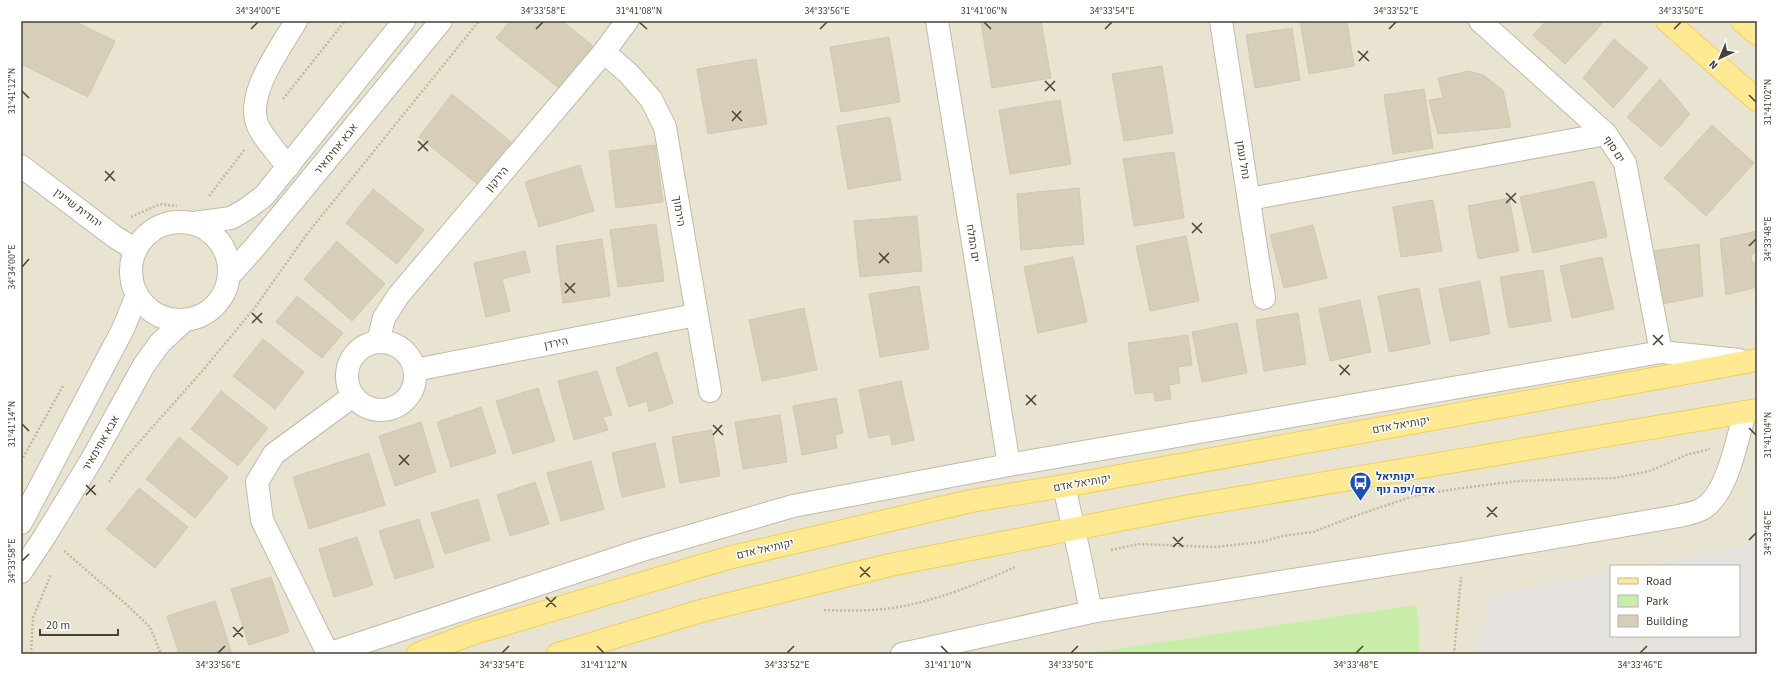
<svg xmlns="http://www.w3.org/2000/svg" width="1778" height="675" font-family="'Source Sans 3',Heebo,sans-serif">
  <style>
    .residential { fill: #e9e4d2; fill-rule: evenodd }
    .green { fill: #c8eda9 }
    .parking { fill: #e5e2de }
    .building { fill: #d7ceb9; stroke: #d3c7ac }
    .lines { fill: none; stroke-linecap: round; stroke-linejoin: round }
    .minor-casing { stroke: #c1baa7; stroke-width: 24 }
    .major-casing { stroke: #f0d058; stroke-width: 24 }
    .path { stroke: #c4b896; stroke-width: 2.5; stroke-dasharray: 2 2; stroke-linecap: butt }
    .minor { stroke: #fff; stroke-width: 22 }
    .major { stroke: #ffea93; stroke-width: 22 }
    .ticks { fill: none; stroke: #474234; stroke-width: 1.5 }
    .labels { text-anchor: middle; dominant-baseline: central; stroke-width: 3; stroke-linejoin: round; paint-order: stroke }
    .street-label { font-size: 11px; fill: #474234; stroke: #fff }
    .transit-label { font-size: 11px; font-weight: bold; fill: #164399; stroke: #fff; text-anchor: start }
    .neatline { fill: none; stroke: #474234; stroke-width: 1.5 }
    .ticks-label { font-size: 10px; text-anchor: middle; fill: #474234 }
  </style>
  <rect width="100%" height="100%" fill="#f4f1e5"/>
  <path class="residential" d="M21 21H1757V654H21ZM1611 566H1739V636H1611Z"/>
  <path class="green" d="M1416 605 1419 626V654H1081Z"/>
  <path class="parking" d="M1757 543V654H1478L1489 596 1611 572V636H1739V566H1644Z"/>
  <path class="building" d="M21 21H74L115 41 88 97 21 64Z
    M510 21H562L593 46 559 88 496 38Z
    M991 21H1041L1051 78 992 88 981 23Z
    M1300 21H1347L1354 66 1309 74Z
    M1546 21H1599L1602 24 1565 64 1533 35Z
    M1292 28 1300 80 1255 88 1246 35Z
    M889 37 900 102 841 112 830 47Z
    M1614 39 1648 68 1613 108 1583 78Z
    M756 59 767 124 708 134 697 69Z
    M1162 66 1173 133 1124 141 1112 74Z
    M1469 71 1483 75 1503 90 1511 127 1438 134 1429 100 1443 98 1438 78Z
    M1660 79 1690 114 1661 147 1627 117Z
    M1424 89 1433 148 1393 154 1384 95Z
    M452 94 515 145 481 187 419 137Z
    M1060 100 1071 164 1010 174 999 110Z
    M890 117 901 180 848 189 837 126Z
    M1712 125 1754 163 1706 216 1664 178Z
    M655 145 663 202 616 208 609 151Z
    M1174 152 1184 218 1134 226 1123 159Z
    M580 165 594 211 539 227 525 182Z
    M1594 181 1607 237 1533 253 1520 197Z
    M1079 188 1084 244 1021 250 1017 194Z
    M373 189 424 230 397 264 346 223Z
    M1509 198 1519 251 1478 259 1468 206Z
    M1433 200 1442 251 1401 257 1393 207Z
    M917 216 922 271 860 277 854 221Z
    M656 224 664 281 618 287 610 230Z
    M1313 225 1327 278 1284 288 1270 235Z
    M1757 231V251L1751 255 1752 263 1757 262V287L1726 295 1720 239Z
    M1186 236 1199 301 1150 311 1136 246Z
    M602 239 610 296 563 303 556 246Z
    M337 241 385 284 352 321 304 279Z
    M1699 244 1703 296 1663 304 1653 251Z
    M525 251 530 272 502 279 510 311 486 317 474 263Z
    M1073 257 1087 322 1038 333 1024 267Z
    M1602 257 1614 309 1572 318 1560 266Z
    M1543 270 1551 321 1509 328 1500 277Z
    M1480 281 1490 334 1450 341 1439 289Z
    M919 286 929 349 880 357 869 294Z
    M1419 288 1430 344 1389 352 1378 296Z
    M297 296 343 333 322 358 276 322Z
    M1360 300 1371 352 1330 361 1319 309Z
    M804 308 817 370 762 381 749 320Z
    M1298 313 1306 364 1264 371 1256 320Z
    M1237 323 1247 373 1202 382 1192 332Z
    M1188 335 1192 365 1178 367 1180 383 1169 385 1171 399 1155 401 1154 392 1135 394 1128 343Z
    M263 339 304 372 275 409 233 376Z
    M657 352 673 403 649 412 647 401 629 407 616 368Z
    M597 371 612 415 603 417 608 430 574 440 558 381Z
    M901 381 914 440 892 445 890 434 869 438 859 390Z
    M538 388 555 441 513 454 496 401Z
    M221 391 268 428 238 466 191 429Z
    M836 398 843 433 835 435 837 448 802 455 793 406Z
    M481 407 496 453 451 467 437 422Z
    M780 415 787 462 743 469 735 422Z
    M421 422 436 472 395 486 379 436Z
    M712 430 720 476 680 483 672 437Z
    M179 437 228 477 195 518 146 479Z
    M655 443 665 487 622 497 612 453Z
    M369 453 385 505 309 529 293 477Z
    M591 461 604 509 561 521 547 473Z
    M535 482 549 524 510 536 497 495Z
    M139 488 188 527 155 568 106 529Z
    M478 499 490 540 445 554 431 513Z
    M419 519 434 567 395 579 379 531Z
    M357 537 373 585 334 597 319 549Z
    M271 577 289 632 249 645 231 589Z
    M215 601 232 654H179L167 616Z"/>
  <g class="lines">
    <defs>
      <path id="minor" d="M937 21 1009 465
        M1221 21 1264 298
        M1480 21 1606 134 1625 163 1661 352
        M604 52 629 74 651 99 665 127 710 391
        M21 166 115 237 136 250
        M288 167C279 155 268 143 260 130 241 98 281 48 296 21
        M1249 199 1606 134
        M131 271a49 49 0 1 1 98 0a49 49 0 1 1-98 0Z
        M194 223 231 218 245 210 264 196 404 21
        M230 275 255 247 441 21
        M347 376a34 34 0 1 1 68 0a34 34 0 1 1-68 0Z
        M378 342 384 318 398 296 604 52 627 21
        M415 370 696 315
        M1064 486 1080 557 1091 612
        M21 523 123 329 137 295
        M21 572 45 536 92 459 144 365 160 343 185 320
        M328 654 642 550 793 506 1009 465 1661 352 1739 360
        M328 654 262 520 257 482 274 454 353 396
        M902 654 1091 612 1463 553 1679 516C1686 514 1694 513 1700 510 1727 498 1737 439 1745 412"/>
      <path id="major" d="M1667 21 1757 100
        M1742 21 1757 34
        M418 654 474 633 728 558 971 501 1064 486 1757 360
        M558 654 701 611 890 565 1190 506 1757 410"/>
    </defs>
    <use href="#minor" class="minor-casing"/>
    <use href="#major" class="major-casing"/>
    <path class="path" d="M283 99 345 21
      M209 196 245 149
      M131 217 160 204 177 206
      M21 461 63 386
      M109 482 127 456 204 369 256 306 307 234 479 21
      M1111 550 1139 544 1215 547 1261 542 1283 536 1313 532 1352 517 1414 496 1455 489 1517 481 1615 478 1650 471 1686 455 1710 449
      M64 551 127 605 150 627 161 654
      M824 610C851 611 879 611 904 606 943 598 980 583 1015 567
      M31 654 33 618 51 574
      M1454 654 1461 577"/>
    <use href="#minor" class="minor"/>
    <use href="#major" class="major"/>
  </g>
  <path class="ticks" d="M639 22 647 29M984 22 991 29M251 29 258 22M536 29 543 22M820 29 827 22M1105 29 1112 22M1389 29 1396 22M1674 29 1681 22M1358 51 1369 61M1359 61 1368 51M1045 81 1055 91M22 91 29 98M1045 91 1055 81M1749 95 1756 102M732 111 742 121M732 121 741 111M418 141 428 151M418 151 428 141M105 171 115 181M105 181 114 171M1506 193 1516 203M1506 203 1516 193M1192 223 1202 233M1192 233 1202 223M1749 246 1756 239M879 253 889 263M879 263 889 253M22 267 29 259M565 283 575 293M565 293 575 283M252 313 262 323M252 323 262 313M1653 335 1663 345M1653 345 1663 335M1339 365 1350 375M1340 375 1349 365M1026 395 1036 405M1026 405 1036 395M22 424 29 431M713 425 723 435M1749 428 1756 435M713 435 722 425M399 455 409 465M399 465 409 455M86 485 96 495M86 495 95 485M1487 507 1497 517M1487 517 1497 507M1173 537 1183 547M1749 540 1756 533M1173 547 1183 537M22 561 29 554M860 567 870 577M860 577 870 567M546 597 556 607M546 607 556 597M233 627 243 637M233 637 243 627M597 646 604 653M941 646 948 653M218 653 225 646M502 653 509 646M787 653 794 646M1071 653 1078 646M1356 653 1363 646M1640 653 1647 646"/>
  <defs>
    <symbol id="bus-pin" viewBox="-11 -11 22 30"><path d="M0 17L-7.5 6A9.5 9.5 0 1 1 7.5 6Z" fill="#1a4fb4" stroke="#fff"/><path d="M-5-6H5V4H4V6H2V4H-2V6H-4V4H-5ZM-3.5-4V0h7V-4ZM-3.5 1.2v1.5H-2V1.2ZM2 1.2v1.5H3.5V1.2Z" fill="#fff"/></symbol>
  </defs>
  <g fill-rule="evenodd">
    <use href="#bus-pin" x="1348" y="470" width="25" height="34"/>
  </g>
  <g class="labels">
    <g class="street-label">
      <text transform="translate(336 149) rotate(-51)">אבא אחימאיר</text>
      <text transform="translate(1614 149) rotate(57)">ים סוף</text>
      <text transform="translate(1243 160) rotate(81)">נחל נעמן</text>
      <text transform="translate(497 179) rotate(-50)">הירקון</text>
      <text transform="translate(78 208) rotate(37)">יהודית שיינין</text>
      <text transform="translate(679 211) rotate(81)">הירמוך</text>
      <text transform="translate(973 243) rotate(81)">ים המלח</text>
      <text transform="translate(556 343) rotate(-11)">הירדן</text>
      <text transform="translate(1401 425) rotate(-10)">יקותיאל אדם</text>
      <text transform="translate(101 443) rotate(-60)">אבא אחימאיר</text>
      <text transform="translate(1082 483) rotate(-10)">יקותיאל אדם</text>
      <text transform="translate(765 549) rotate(-13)">יקותיאל אדם</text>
    </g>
    <g class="transit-label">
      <text x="1376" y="476">יקותיאל<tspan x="1376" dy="13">אדם/יפה נוף</tspan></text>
    </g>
  </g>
  <rect width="1778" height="675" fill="none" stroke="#ffffff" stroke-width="44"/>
  <rect x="1610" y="565" width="130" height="72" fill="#ffffff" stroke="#b5b3ae"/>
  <rect x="1618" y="578" width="20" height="6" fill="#ffea93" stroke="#b5b3ae"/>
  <text x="1646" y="585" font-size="12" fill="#474234">Road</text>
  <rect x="1618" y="595" width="20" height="12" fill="#c8eda9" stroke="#b5b3ae"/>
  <text x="1646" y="605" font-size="12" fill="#474234">Park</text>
  <rect x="1618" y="615" width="20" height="12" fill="#d7ceb9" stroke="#b5b3ae"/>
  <text x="1646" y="625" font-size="12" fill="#474234">Building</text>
  <g transform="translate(1720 58) rotate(224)" stroke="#ffffff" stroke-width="3" paint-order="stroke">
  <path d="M0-3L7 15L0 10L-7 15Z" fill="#474234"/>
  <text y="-6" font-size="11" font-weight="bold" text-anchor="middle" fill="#474234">N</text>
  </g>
  <path d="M40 629v6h78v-6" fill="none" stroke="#474234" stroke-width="2"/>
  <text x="46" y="629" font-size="12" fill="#474234" stroke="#ffffff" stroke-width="3" paint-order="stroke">20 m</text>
  <rect x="22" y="22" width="1734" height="631" class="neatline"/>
  <g class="ticks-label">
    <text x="258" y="14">34°34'00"E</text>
    <text x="543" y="14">34°33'58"E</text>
    <text x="639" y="14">31°41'08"N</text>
    <text x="827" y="14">34°33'56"E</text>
    <text x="984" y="14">31°41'06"N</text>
    <text x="1112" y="14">34°33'54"E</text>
    <text x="1396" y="14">34°33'52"E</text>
    <text x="1681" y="14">34°33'50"E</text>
    <text transform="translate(11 91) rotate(-90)" y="4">31°41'12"N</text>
    <text transform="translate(1767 102) rotate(-90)" y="4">31°41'02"N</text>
    <text transform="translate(1767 239) rotate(-90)" y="4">34°33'48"E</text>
    <text transform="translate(11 267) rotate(-90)" y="4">34°34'00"E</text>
    <text transform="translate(11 424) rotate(-90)" y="4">31°41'14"N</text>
    <text transform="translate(1767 435) rotate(-90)" y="4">31°41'04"N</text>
    <text transform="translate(1767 533) rotate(-90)" y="4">34°33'46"E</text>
    <text transform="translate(11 561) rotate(-90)" y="4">34°33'58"E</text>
    <text x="218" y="668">34°33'56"E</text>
    <text x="502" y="668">34°33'54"E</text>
    <text x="604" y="668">31°41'12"N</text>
    <text x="787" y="668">34°33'52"E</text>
    <text x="948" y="668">31°41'10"N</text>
    <text x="1071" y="668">34°33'50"E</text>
    <text x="1356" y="668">34°33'48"E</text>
    <text x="1640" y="668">34°33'46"E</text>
  </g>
</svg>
